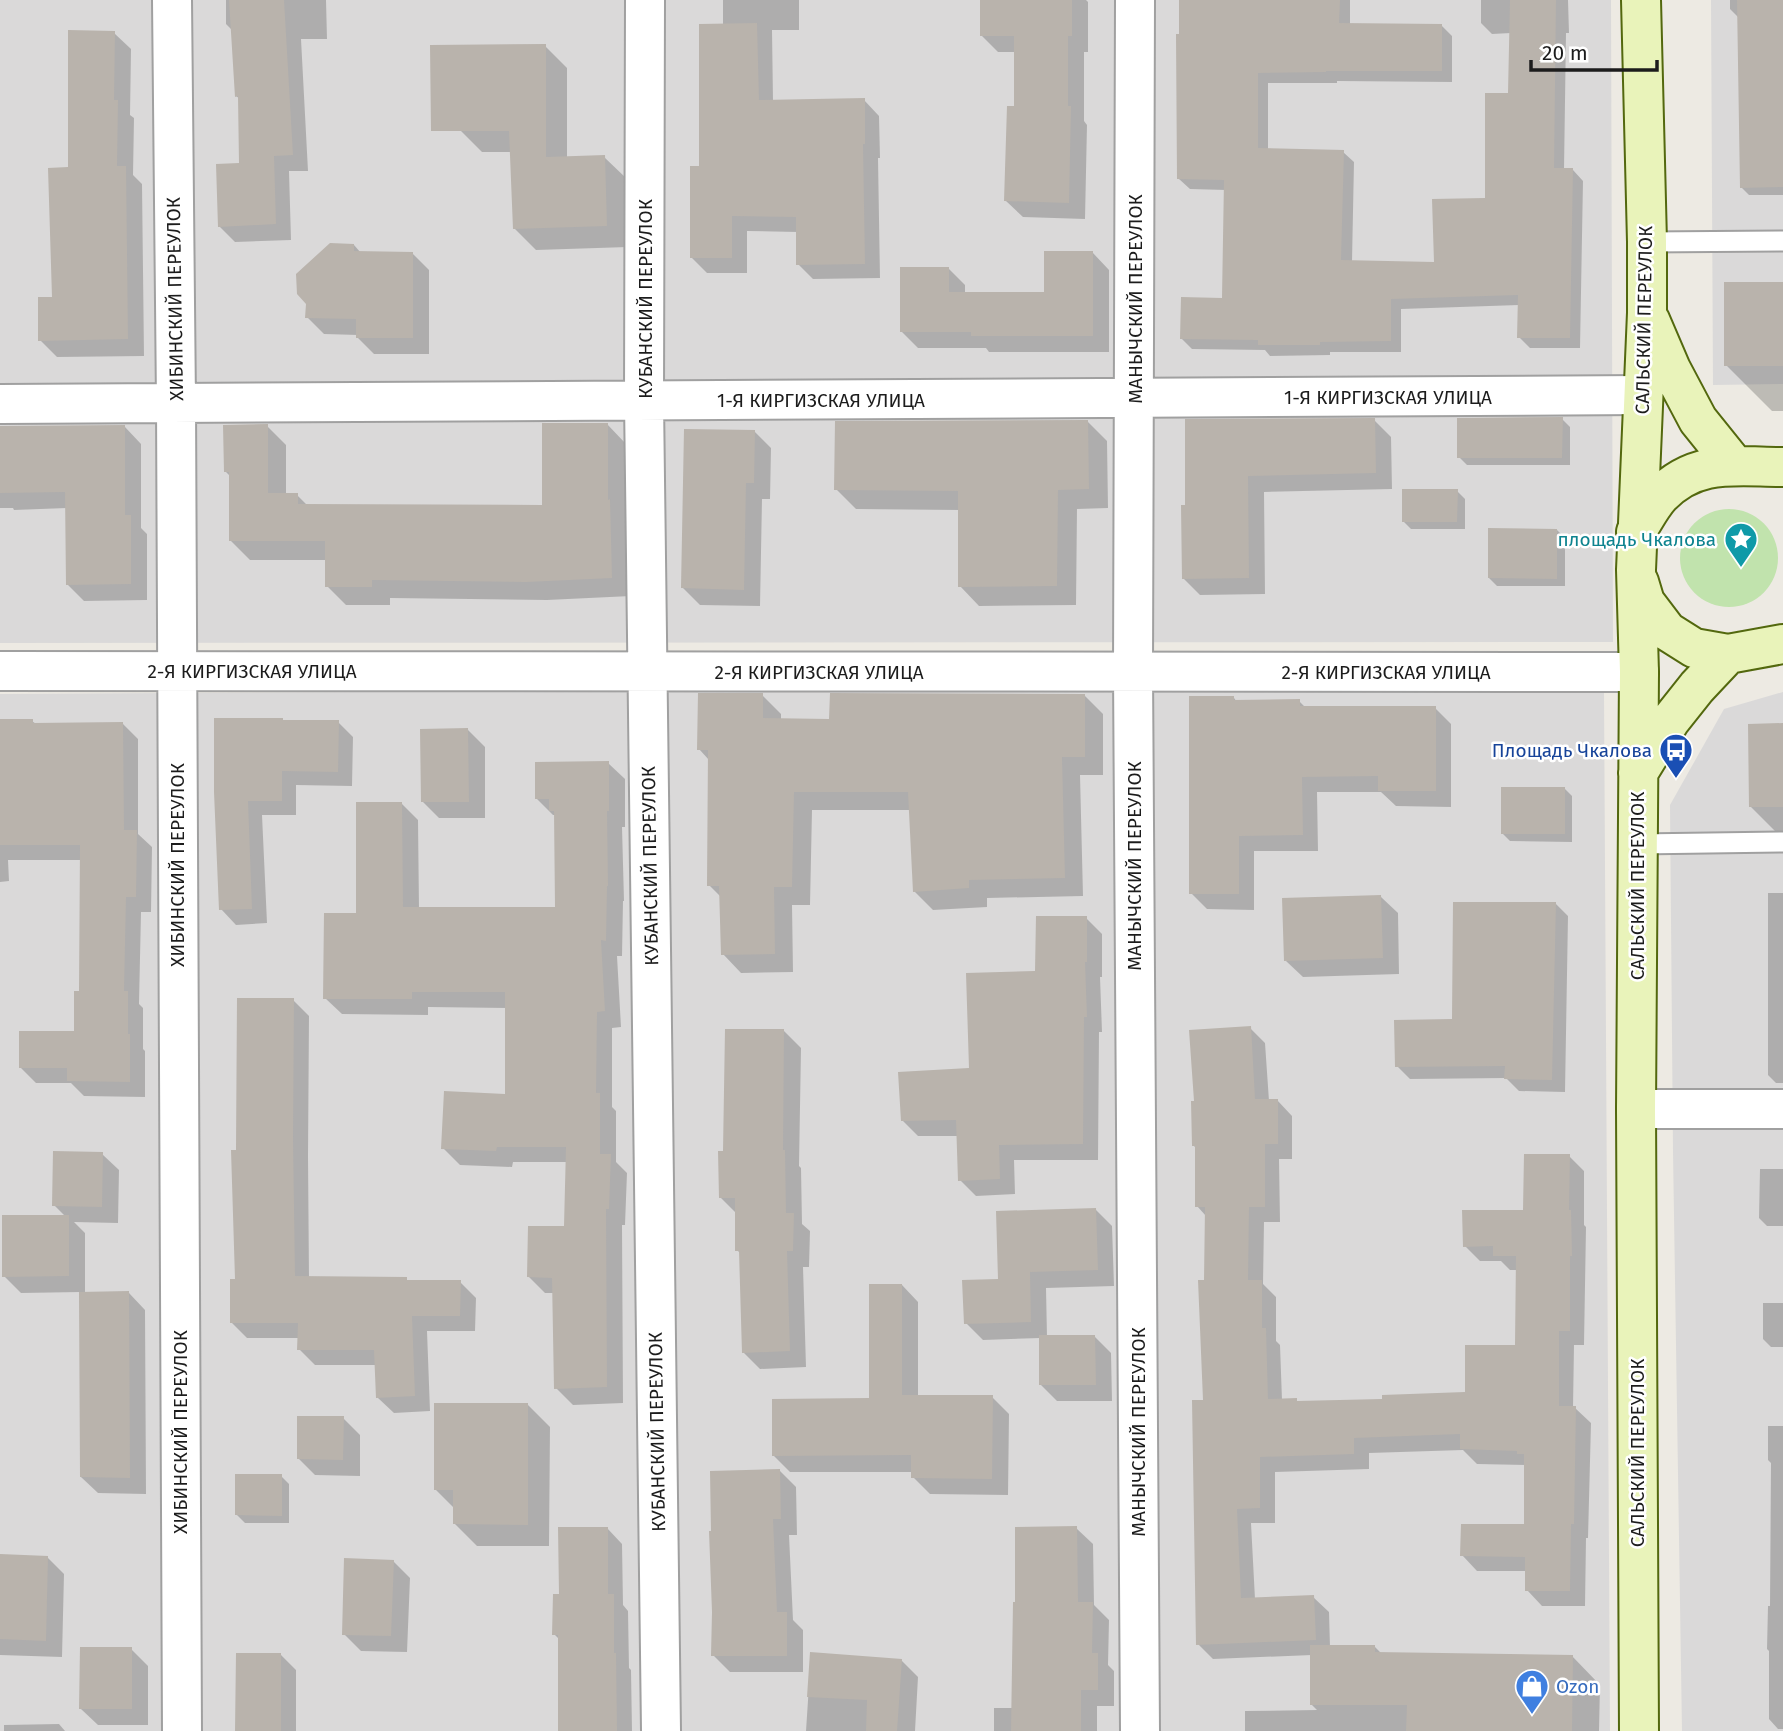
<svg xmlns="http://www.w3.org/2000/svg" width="1783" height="1731" font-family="'Fira Sans',sans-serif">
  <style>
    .residential { fill: #dad9d9 }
    .grass { fill: #c1e3ad }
    .shadow { fill: #0003 }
    .building { fill: #b9b3ac }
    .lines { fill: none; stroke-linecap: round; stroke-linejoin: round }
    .lane-casing { stroke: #a0a0a0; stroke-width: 23 }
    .street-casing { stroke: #a0a0a0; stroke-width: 42 }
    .secondary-casing { stroke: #53680e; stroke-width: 42 }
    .lane { stroke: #fff; stroke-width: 19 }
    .street { stroke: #fff; stroke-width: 38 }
    .secondary { stroke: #e9f3ba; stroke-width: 38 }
    .labels { text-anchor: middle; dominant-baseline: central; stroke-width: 5; stroke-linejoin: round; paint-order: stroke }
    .street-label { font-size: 19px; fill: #1c1c1c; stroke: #fff }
    .culture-label { font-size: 19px; fill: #0d838f; stroke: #fff; text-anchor: end }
    .transit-label { font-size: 19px; fill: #164399; stroke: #fff; text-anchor: end }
    .shop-label { font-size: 19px; fill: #366cbe; stroke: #fff; text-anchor: start }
  </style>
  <rect width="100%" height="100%" fill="#edeae3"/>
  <path class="residential" d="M0 0H1611L1613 642 0 643Z
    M1711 0H1783V384L1713 385Z
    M1085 688 1604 692 1610 1731H0V694Z
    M1783 692V1731H1682L1673 1151 1670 805 1724 709Z"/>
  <path class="grass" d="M1680 558a49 49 0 1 1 98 0a49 49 0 1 1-98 0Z"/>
  <path class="shadow" d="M226 0H326L327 39H301L308 171H289L291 240 235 242 219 226 241 165 240 99 236 96 232 30 226 24Z
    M723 0H799V30H772L773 101 864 100 879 116 880 158H878L880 278 813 279 798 264V232L747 231V273H707L691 257 701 168 723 26Z
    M982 0H1086L1088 2V52H1084V121L1087 125 1085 219 1023 217 1006 201 1016 108 1015 52H998L981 35Z
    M1181 0H1350V25H1441L1452 36V82L1337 81V83H1268V150L1343 152 1354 162 1352 262 1436 264 1487 199 1509 94 1511 33 1492 34 1481 23V0H1568L1569 33H1566L1564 170H1573L1583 181 1580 348H1530L1519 337V305L1401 309V352H1330V355L1270 356 1265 350 1192 349 1181 338 1223 300 1226 190 1190 189 1179 179Z
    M1730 0H1783V195H1749L1741 187 1738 17 1730 9Z
    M114 33 131 49 130 115 134 118 133 175 142 184 144 356 57 357 40 340 53 299 69 169Z
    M545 46 567 68V158L604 157 626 178 628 247 536 250 514 228 512 152H482L460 130Z
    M354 245 361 253H412L429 270V354H374L358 338V335L324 334 307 317Z
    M1093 253 1109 270V352H989L986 348H918L902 332 948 268 965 285V293L1046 294Z
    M1783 284V411H1772L1726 365Z
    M1562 419 1570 427V465H1467L1459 457Z
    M1374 420 1391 437 1392 489 1264 492 1265 594 1200 595 1183 578 1186 506 1187 421Z
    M1088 422 1107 441 1108 508 1077 509 1076 605 979 606 960 586 959 510 856 509 836 489Z
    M607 424 626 444 631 596 547 600 390 598V605H346L327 586V560H250L231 541V477L225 471 267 426 286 445V495H297L308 506H544Z
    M125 427 141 444V528L147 534V600L84 601 68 585 67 508 14 510 13 508H0V428Z
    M754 431 771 448 770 499H762L760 606 700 605 683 588Z
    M1457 491 1465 499V529H1411L1403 521Z
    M1557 530 1565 538V586H1497L1489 578Z
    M762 695 781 714V720L831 721 1084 695 1103 714V775H1080L1083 896 987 898V907L933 910 914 891 911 810H812L810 905H792L793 972 741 973 723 954 721 897 709 885V760L699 749Z
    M1234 698 1237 702 1299 701 1306 708H1435L1451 724V807L1396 806 1381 792H1317L1318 851H1254V910L1207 909 1191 893Z
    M0 721H32L36 724H123L138 739V834L152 847 151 912H141L139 1004 143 1008V1049L145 1051V1097L84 1096 71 1083H36L21 1068 76 1033 81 992V860H8L9 881 0 882Z
    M338 722 353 737 352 786 296 785V815H262L267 923 236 925 221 909 216 792Z
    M1783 725V839L1751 807Z
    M468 730 485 747V818H439L423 802Z
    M608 763 625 779V827H622L624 901H623L622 956H617L621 1027 612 1028V1107L616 1111V1162L627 1173 625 1225H622L623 1403 573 1405 556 1388 554 1293H545L529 1277 566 1228 567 1162H513L512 1167 460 1165 443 1148 507 1096V1008L428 1007V1015L342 1014 325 998 402 804 418 820 419 909H557L556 815H553L536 798Z
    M1564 788 1572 796V842L1510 841 1502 833Z
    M1768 893H1783V1083H1776L1768 1075Z
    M1381 897 1398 913 1399 974 1303 977 1286 961Z
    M1555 903 1568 916 1565 1092 1519 1091 1506 1078 1410 1079 1397 1066 1454 1020Z
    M1086 918 1102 934V977H1100L1102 1032H1099L1098 1160H1014L1015 1194 976 1196 960 1180 959 1136H918L902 1120 971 1069 1037 972Z
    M293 1000 309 1016 308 1156 309 1278 406 1279 409 1282H460L476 1298 475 1331H427L430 1411 394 1413 378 1398 376 1365H315L299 1349V1338H247L231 1322 236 1281 238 1151Z
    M1250 1028 1265 1043 1269 1101 1277 1100 1292 1116V1159H1279L1280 1222H1264L1263 1284 1276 1297V1341L1280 1345 1282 1400 1299 1403 1384 1401 1467 1394 1516 1347 1517 1270H1510L1501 1261H1480L1465 1246 1525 1212 1569 1156 1584 1171V1225L1586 1227 1584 1345H1574L1573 1408H1575L1591 1423 1588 1538H1586L1585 1606H1542L1527 1590V1571H1477L1462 1555 1526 1526V1465L1477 1464 1463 1450 1369 1453V1469L1275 1472V1523H1251L1255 1599 1313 1597 1329 1612 1330 1647H1375L1381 1653 1572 1656 1600 1685 1599 1731H1245V1711L1317 1710 1311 1704 1312 1655 1213 1659 1198 1644 1204 1401 1206 1216 1197 1206V1149L1193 1145 1195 1102Z
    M784 1031 801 1048 799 1166 801 1168 802 1224 810 1231 809 1267H803L806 1367 760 1369 743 1352 741 1254 737 1250V1214L721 1198 725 1153Z
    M102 1154 119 1170 118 1223 74 1222 85 1233V1294L129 1293 145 1310 146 1494 98 1493 81 1477V1292L21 1293 4 1276 65 1216 54 1205Z
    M1760 1169H1783V1226H1767L1759 1218Z
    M1096 1210 1112 1226 1114 1286 1046 1288 1047 1337H1095L1111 1353 1112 1401H1057L1040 1384V1338L983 1340 966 1323 1000 1280Z
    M902 1285 918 1302V1397H992L1009 1414 1008 1495 930 1494 913 1477V1472H790L773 1455 870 1400Z
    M1763 1303H1783V1347H1771L1763 1339Z
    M528 1405 550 1427 549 1546H477L454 1523V1508L436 1490Z
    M343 1418 360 1435V1476L315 1475 298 1458Z
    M1768 1426H1783V1729H1778L1769 1719V1651L1767 1649 1768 1606H1770L1771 1463 1768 1460Z
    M779 1470 796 1487 797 1535H789L793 1620 803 1630V1672H730L713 1655Z
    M281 1476 289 1484V1523H245L237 1515Z
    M607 1528 622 1544 623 1605 628 1611 629 1668 631 1670 632 1731H560V1640L554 1634 560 1595Z
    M1076 1528 1093 1544 1094 1605 1109 1620 1108 1665 1114 1671V1706H1097V1731H994V1708H1013Z
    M0 1556 47 1557 64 1574 62 1657 0 1655Z
    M393 1561 410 1578 407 1652 361 1651 344 1634Z
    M131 1649 148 1666V1725H98L81 1709Z
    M811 1654 901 1660 918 1677 915 1731H806Z
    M281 1655 296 1670V1731H237Z
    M59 1724 65 1731H4V1725Z"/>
  <path class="building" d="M229 0H284L293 155 274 156 276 224 218 227 216 164 239 163 238 96 235 97Z
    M980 0H1072V36H1068V106H1071L1069 203 1004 201 1007 106H1014V36H980Z
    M1179 0H1340L1339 23 1442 24V71H1326V72L1258 73V148L1344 150 1341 260 1434 262 1432 199 1485 198V93H1508L1510 0H1556L1554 168H1573L1570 338H1517L1518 295 1391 299V341L1320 342V345H1258V340L1180 339 1181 297 1222 298 1224 180 1177 179 1176 34H1179Z
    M1737 0H1783V187L1740 188Z
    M757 23 759 100 865 98V144H863L865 264 796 265V217L732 216V258H690V166H699V24Z
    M68 30 115 31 114 100H118L117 166H126L128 339 38 341V297H52L48 168 68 167Z
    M546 44V157L605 155 607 226 513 229 509 131H431L430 45Z
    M330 243 354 244V251L413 252V338H356V319L305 318 306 304 297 294 296 274Z
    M1044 251H1093V336H971V332H900V267H949V292H1044Z
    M1724 282H1783V366H1724Z
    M1563 417 1562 458H1457V418Z
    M1375 418 1376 473 1248 476 1249 578 1182 579 1181 505H1185V419Z
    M1088 420 1089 489 1058 490 1057 586 958 587V491L834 490 835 421Z
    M542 423H608V500L610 499 612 578 526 582 372 580V587H325V541H229V472H224L223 425 268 424V493H298V504L542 505Z
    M125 425V515H131V584L66 585 65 492 0 493V426Z
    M684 429 755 430 754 483H746L744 590 681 588Z
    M1402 489H1458L1457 522H1402Z
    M1488 528 1557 529V579L1488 578Z
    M698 693H763V718L829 719 830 693 1085 694V757H1062L1065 878 969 880V888L913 892 908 792H794L792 887H774L775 954 721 955 719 886H707L708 750H697Z
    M1189 696H1234V700L1300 699V706H1436V791H1378V776L1302 777 1303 835 1239 836V894H1189Z
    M214 718H283V720H339L338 772 282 771V801H248L252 909 219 910 214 792Z
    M0 719H33V723L123 722 124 830H137L136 897H126L124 991H128V1034H130V1082L67 1081V1068H19V1031H74V991H79L80 845H0Z
    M1783 723V807H1749L1748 724Z
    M468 728 469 802H421L420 729Z
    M609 761V811H607L608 886H607L606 941 601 940 605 1011 597 1012 596 1093H600V1154H611L609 1209H606L607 1387 554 1389 552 1278 527 1277 528 1226H564L566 1147H497L496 1151 441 1149 444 1091 505 1094V992H412V999H323L324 913H356V802H402L403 907H555L554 811H549V799H535V762Z
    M1501 787H1565V834H1501Z
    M1381 895 1383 958 1284 961 1282 898Z
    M1453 902H1556L1552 1080 1504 1079 1505 1066 1395 1067 1394 1020 1452 1019Z
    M1036 916H1087V962H1085L1087 1017H1084L1083 1144 999 1145 1000 1179 958 1181 956 1120 901 1121 898 1072 969 1068 966 973 1035 971Z
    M237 998H294L293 1139 295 1276 407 1277V1280H461L460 1316H412L415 1396 376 1398 374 1350H297L298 1323H230V1279H235L231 1150H236Z
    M1251 1026 1255 1099H1278V1144H1265V1207H1249L1248 1280H1262V1328H1266L1268 1399 1297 1398V1401L1382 1399V1395L1465 1392V1345H1515L1516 1256H1493V1246L1463 1247 1462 1210H1523L1524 1154H1570L1569 1210H1571L1572 1256H1570V1331H1559V1406H1576L1574 1524H1571L1570 1591H1525V1557L1460 1556 1461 1524H1524V1454H1517V1451L1460 1449V1434L1354 1438V1454L1260 1457V1508L1237 1509 1241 1598 1314 1595 1316 1640 1196 1645 1192 1400H1203L1198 1280H1204L1205 1207H1195V1146H1192L1191 1101H1194L1189 1030Z
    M725 1029H784L783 1150H785L786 1213H794L793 1251H787L790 1351 742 1353 739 1251H735V1198H719L718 1151H723Z
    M53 1151 103 1152 102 1207 52 1206Z
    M1096 1208 1098 1270 1030 1272 1031 1322 964 1324 962 1280 998 1279 996 1211Z
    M2 1215H69V1276L2 1277Z
    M869 1284H902V1395H993L992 1479 911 1478V1455L772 1456V1399L869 1398Z
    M129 1291 130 1478 80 1477 79 1292Z
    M1039 1335H1095L1096 1385H1039Z
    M434 1403H528V1525L453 1524V1490H434Z
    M297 1416H344L343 1460 297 1459Z
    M780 1469 781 1519H773L777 1612H787V1656H711L712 1612 709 1531H711L710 1471Z
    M235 1474H282V1516L235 1515Z
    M1077 1526 1078 1602H1093L1092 1653H1098V1690H1081V1731H1011L1013 1602H1015V1527Z
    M558 1527H608V1594H614V1653H616L617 1731H558V1635H552L553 1594H559Z
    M0 1554 48 1556 46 1641 0 1639Z
    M344 1558 394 1560 391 1636 342 1635Z
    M1310 1645H1375V1652L1573 1655 1572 1731H1406L1407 1705H1310Z
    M80 1647H132V1709H79Z
    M810 1652 902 1659 897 1731H866L867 1700 807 1697Z
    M236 1653H281V1731H235Z"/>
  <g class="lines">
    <defs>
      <path id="lane" d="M1647 242 1783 241
        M1638 844 1783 842"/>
      <path id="street" d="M172 0 176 403 182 1731
        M645 0 644 401 661 1731
        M1135 0 1133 672 1140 1731
        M0 404 1643 395
        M0 671 1639 672
        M1636 1109H1783"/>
      <path id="secondary" d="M1650 320 1671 369 1698 420 1735 466
        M1636 532C1644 520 1651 506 1660 496 1696 458 1737 467 1783 467
        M1639 582 1645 602 1667 631 1694 648 1728 654
        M1638 773 1670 721 1697 687 1728 654 1783 644
        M1639 1731 1636 1109 1639 672 1636 570 1647 313V242L1641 0"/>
    </defs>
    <use href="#lane" class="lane-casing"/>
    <use href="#street" class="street-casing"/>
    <use href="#secondary" class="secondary-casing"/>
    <use href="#lane" class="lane"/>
    <use href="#street" class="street"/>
    <use href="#secondary" class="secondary"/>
  </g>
  <defs>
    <symbol id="sight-pin" viewBox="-11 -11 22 30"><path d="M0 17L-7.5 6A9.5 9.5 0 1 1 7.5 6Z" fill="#0f9aa8" stroke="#fff"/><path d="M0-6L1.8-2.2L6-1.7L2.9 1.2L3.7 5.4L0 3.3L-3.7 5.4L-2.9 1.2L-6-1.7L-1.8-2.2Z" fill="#fff"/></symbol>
    <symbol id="bus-pin" viewBox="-11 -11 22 30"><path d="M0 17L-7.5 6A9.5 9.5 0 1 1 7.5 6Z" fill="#1a4fb4" stroke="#fff"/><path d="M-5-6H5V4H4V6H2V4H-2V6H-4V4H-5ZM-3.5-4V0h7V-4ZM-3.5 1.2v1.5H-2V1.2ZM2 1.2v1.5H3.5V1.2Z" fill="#fff"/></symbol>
    <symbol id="shop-pin" viewBox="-11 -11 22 30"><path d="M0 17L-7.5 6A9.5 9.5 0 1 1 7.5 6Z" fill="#3f7fe0" stroke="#fff"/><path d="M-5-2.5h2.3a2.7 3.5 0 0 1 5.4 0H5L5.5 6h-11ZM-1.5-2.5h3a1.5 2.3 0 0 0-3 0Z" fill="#fff"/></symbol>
  </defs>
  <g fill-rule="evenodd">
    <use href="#sight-pin" x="1722" y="520" width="38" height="52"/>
    <use href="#bus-pin" x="1657" y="731" width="38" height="52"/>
    <use href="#shop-pin" x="1513" y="1667" width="38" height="52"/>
  </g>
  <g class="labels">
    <g class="street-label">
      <text transform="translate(175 299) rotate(-91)">ХИБИНСКИЙ ПЕРЕУЛОК</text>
      <text transform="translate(645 299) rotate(-90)">КУБАНСКИЙ ПЕРЕУЛОК</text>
      <text transform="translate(1135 299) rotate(-90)">МАНЫЧСКИЙ ПЕРЕУЛОК</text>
      <text transform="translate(1644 320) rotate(-89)">САЛЬСКИЙ ПЕРЕУЛОК</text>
      <text x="1388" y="397">1-Я КИРГИЗСКАЯ УЛИЦА</text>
      <text x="821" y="400">1-Я КИРГИЗСКАЯ УЛИЦА</text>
      <text x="252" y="671">2-Я КИРГИЗСКАЯ УЛИЦА</text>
      <text x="819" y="672">2-Я КИРГИЗСКАЯ УЛИЦА</text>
      <text x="1386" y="672">2-Я КИРГИЗСКАЯ УЛИЦА</text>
      <text transform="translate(177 865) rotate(-90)">ХИБИНСКИЙ ПЕРЕУЛОК</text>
      <text transform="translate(650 866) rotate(-91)">КУБАНСКИЙ ПЕРЕУЛОК</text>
      <text transform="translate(1134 866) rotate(-90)">МАНЫЧСКИЙ ПЕРЕУЛОК</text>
      <text transform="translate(1637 886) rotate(-90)">САЛЬСКИЙ ПЕРЕУЛОК</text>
      <text transform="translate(180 1432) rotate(-90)">ХИБИНСКИЙ ПЕРЕУЛОК</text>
      <text transform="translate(657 1432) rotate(-91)">КУБАНСКИЙ ПЕРЕУЛОК</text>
      <text transform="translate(1138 1432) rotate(-90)">МАНЫЧСКИЙ ПЕРЕУЛОК</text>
      <text transform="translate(1637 1453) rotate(-90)">САЛЬСКИЙ ПЕРЕУЛОК</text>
    </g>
    <g class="culture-label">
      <text x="1716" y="539">площадь Чкалова</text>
    </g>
    <g class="transit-label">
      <text x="1652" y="750">Площадь Чкалова</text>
    </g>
    <g class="shop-label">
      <text x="1556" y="1686">Ozon</text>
    </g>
  </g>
  <path d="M1531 60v10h126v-10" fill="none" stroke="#1c1c1c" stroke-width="3.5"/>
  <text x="1542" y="60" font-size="21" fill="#1c1c1c" stroke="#ffffff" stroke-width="5" paint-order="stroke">20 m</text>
</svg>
